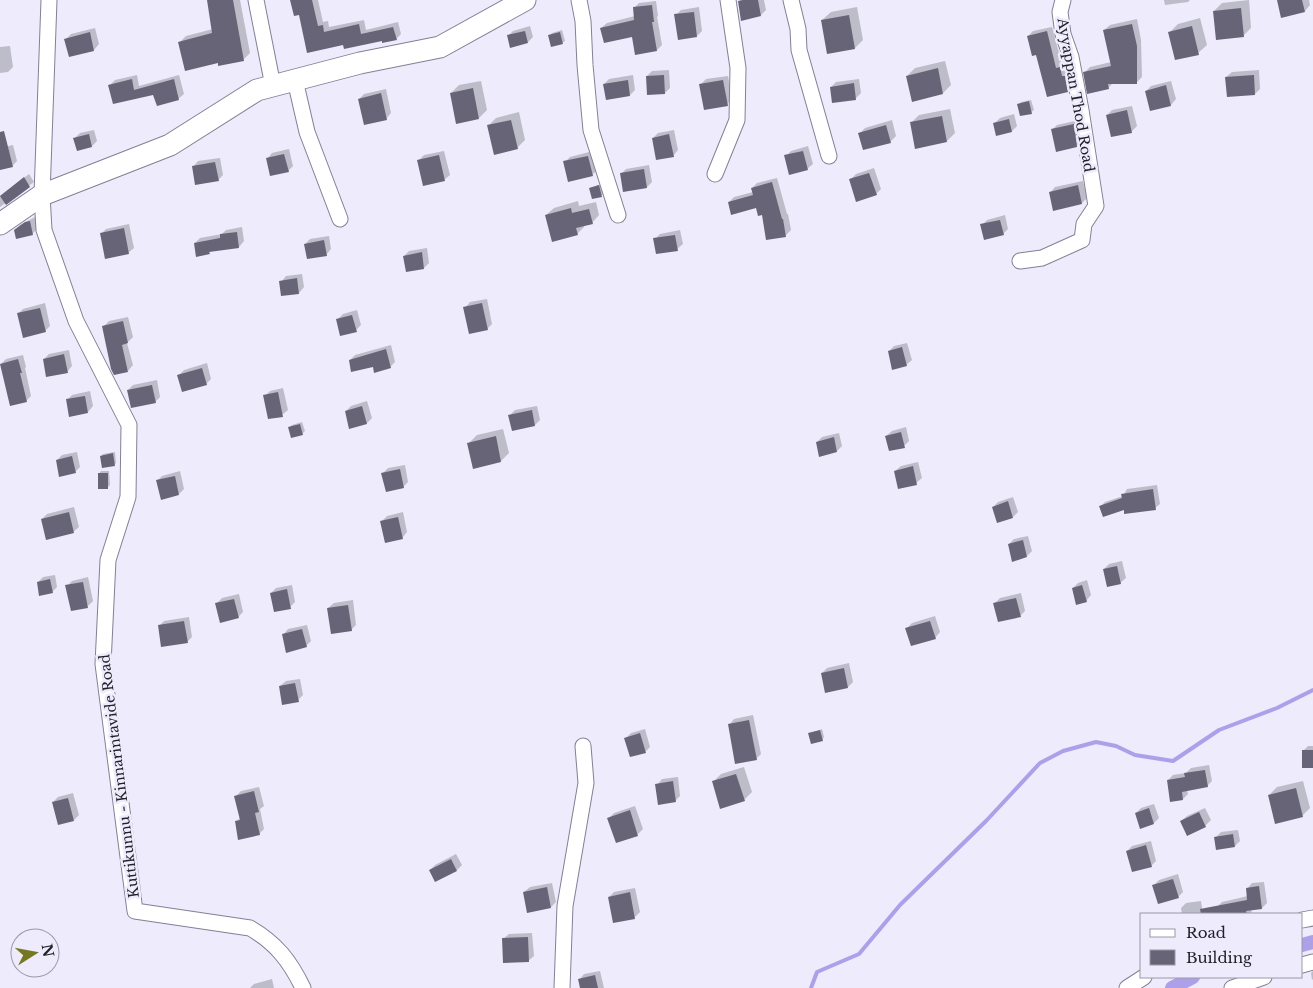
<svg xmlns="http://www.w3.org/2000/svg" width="1313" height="988" font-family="'Libre Baskerville',serif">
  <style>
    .shadow { fill: #0003 }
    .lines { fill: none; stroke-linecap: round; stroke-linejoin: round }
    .stream { stroke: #ada0e9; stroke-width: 4 }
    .canal { stroke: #ada0e9; stroke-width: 14 }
    .building { fill: #676477 }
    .street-casing { stroke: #838094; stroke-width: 17 }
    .secondary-casing { stroke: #838094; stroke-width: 23 }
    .street { stroke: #fff; stroke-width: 15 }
    .secondary { stroke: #fff; stroke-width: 21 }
    .labels { text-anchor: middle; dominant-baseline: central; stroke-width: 5; stroke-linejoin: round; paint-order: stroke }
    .street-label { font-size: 14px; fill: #222129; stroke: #edebfc }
  </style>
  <rect width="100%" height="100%" fill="#edebfc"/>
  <path class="shadow" d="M209 0H240L250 53 243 60 219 61 180 42 186 36 213 29Z
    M292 0H318L323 22 328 21 329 27 364 20 366 30 398 22 401 34 396 39 344 44 308 51 300 13Z
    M741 0H764L766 10 761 15 739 2Z
    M1164 0H1190L1188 2 1165 5Z
    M1249 0 1251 28 1243 36 1214 11 1222 3Z
    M1278 0H1309L1310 5 1305 11 1282 16Z
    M656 1 658 16 657 17 662 45 657 50 633 35 601 28 607 23 635 16 634 8 639 3Z
    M699 7 702 31 697 36 676 15 681 10Z
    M857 7 863 40 855 48 822 20 831 12Z
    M1200 18 1207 45 1198 53 1170 32 1178 24Z
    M1137 19 1141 40 1142 77 1136 83H1113L1108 88 1085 72 1090 67 1111 62 1104 30 1110 25Z
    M530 26 533 37 528 42 510 46 508 36 513 31Z
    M1052 27 1062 64 1065 63 1073 86 1067 91 1037 53 1028 36 1033 31Z
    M95 28 99 44 94 50 66 39 71 34Z
    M562 30 565 41 562 43 550 35 552 33Z
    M10 46 13 67 8 72 0 73V47Z
    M945 61 951 85 943 93 912 100 907 76 915 68Z
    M669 70 670 88 665 93 647 76 652 71Z
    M1259 70 1260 89 1255 94 1226 77 1232 72Z
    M137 75 139 86 179 75 184 94 178 99 154 93 114 103 110 85 115 80Z
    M633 75 635 90 630 95 604 84 609 79Z
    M728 76 732 99 727 104 701 84 706 79Z
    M859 79 861 93 855 99 831 87 836 82Z
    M481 81 487 110 479 118 451 93 459 85Z
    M1171 81 1176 99 1171 105 1151 110 1146 91 1151 86Z
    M386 89 391 113 386 119 359 99 364 94Z
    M1031 100 1034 110 1031 112 1018 105 1021 102Z
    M1132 106 1137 126 1131 132 1107 115 1112 110Z
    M950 109 955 133 947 141 911 123 919 115Z
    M519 112 525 140 517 148 488 126 496 118Z
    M1014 114 1017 126 1012 131 995 123 1000 118Z
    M892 120 896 136 891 141 864 149 860 133 865 128Z
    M1079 120 1082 140 1077 146 1052 130 1057 125Z
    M94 130 97 141 92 146 78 150 75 138 80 133Z
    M674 130 678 150 673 156 653 138 658 133Z
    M13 145 17 161 12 166 0 169V148Z
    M808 146 813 164 807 169 786 156 791 151Z
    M289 149 293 166 288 171 267 159 272 153Z
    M444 151 450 175 444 180 419 160 424 155Z
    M593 151 597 170 592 175 565 162 570 157Z
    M220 158 223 175 218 180 193 167 198 161Z
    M649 165 652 182 647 187 621 174 626 169Z
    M874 168 881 189 876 194 851 179 856 174Z
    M29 174 34 182 0 207V196Z
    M777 178 787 214H788L791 230 785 236 757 207 729 202 734 197 753 192 752 188 757 183Z
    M1083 181 1087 198 1082 203 1050 193 1055 187Z
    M601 184 604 194 593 198 590 188Z
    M578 201 579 206 596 202 599 215 592 223 584 225V227L577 234 546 215 554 208Z
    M1005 215 1008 229 1003 234 982 225 987 220Z
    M35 217 37 229 32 234 15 230 20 225Z
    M129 224 134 248 128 253 101 234 106 229Z
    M242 227 244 241 239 247 211 251 209 253 195 243 200 238 222 234 226 230Z
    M680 230 683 244 677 249 655 239 660 234Z
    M329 236 331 249 326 255 305 244 310 239Z
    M427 248 429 263 424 268 404 256 409 251Z
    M302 274 304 287 299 293 282 295 281 282 286 276Z
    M487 299 492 324 487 329 465 308 470 302Z
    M45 303 50 326 45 331 18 314 23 309Z
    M357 310 361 325 356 330 338 319 343 314Z
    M128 317 133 337 127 343 133 365 128 371 103 327 109 321Z
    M907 343 912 360 906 365 889 351 894 346Z
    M391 345 395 362 390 367 350 360 355 355Z
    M69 350 72 366 67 372 44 359 49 354Z
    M23 355 26 367 25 368 31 396 26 401 1 364 6 359Z
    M207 363 211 379 206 384 179 375 184 370Z
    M157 380 160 397 155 402 128 390 133 385Z
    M283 388 288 410 282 415 265 396 270 391Z
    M90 391 93 406 88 412 67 400 72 395Z
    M367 401 372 418 367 423 350 427 346 411 351 406Z
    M537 406 540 420 535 425 510 415 515 410Z
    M302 422 305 431 302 434 290 427 292 425Z
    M906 427 909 441 904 446 886 436 892 431Z
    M503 429 509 453 501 461 474 467 469 443 477 435Z
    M839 433 842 446 837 451 817 442 822 437Z
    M77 452 80 467 75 472 57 460 62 455Z
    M115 452 116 463 114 465 101 456 103 454Z
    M918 462 922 478 916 483 895 471 901 466Z
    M405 465 408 482 403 487 383 473 388 468Z
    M101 471H109L110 485 108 487 99 474Z
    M180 471 184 489 179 494 157 481 162 476Z
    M1157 485 1160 504 1155 508 1101 506 1105 502 1123 496 1127 489Z
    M1013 497 1018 512 1013 517 993 507 998 502Z
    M74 507 79 527 73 532 42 519 47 514Z
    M403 512 407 532 402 538 382 521 387 516Z
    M1028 536 1032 551 1027 556 1009 544 1014 539Z
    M1122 561 1126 578 1120 583 1104 569 1109 564Z
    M55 575 57 587 52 592 38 582 43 577Z
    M88 577 93 601 88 606 67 586 72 581Z
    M1087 580 1091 595 1086 601 1073 588 1078 583Z
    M292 585 295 602 290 607 271 593 276 588Z
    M1021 593 1025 611 1020 616 995 603 1000 598Z
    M239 594 243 612 238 617 217 603 222 598Z
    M353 600 356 625 351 630 328 608 334 603Z
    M935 616 940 632 935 638 907 628 912 623Z
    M189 617 192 637 187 642 159 626 164 621Z
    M307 625 311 641 306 646 283 635 288 629Z
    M849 663 853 682 848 687 822 673 827 668Z
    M300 679 303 695 298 700 280 686 286 681Z
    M753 715 761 754 756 759 729 725 734 719Z
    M645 729 650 747 645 752 626 738 631 733Z
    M822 729 824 737 822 740 810 734Z
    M1308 746H1313V767L1303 751Z
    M1209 765 1212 781 1207 786 1187 790 1188 794 1183 799 1168 780 1173 775 1186 773 1191 768Z
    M744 767 752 792 744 800 713 782 721 774Z
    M678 777 680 796 675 801 657 785 662 779Z
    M1303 781 1310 808 1302 816 1269 795 1277 787Z
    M259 787 264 806 260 809 264 829 259 834 236 822 241 817 236 796 241 791Z
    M73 793 79 815 74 820 53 802 58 797Z
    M1154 804 1159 818 1154 823 1136 813 1141 808Z
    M635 806 643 829 638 834 609 818 614 813Z
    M1205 808 1211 820 1205 826 1187 834 1181 821 1187 816Z
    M1238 830 1240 841 1235 846 1216 837 1221 832Z
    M1151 841 1156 861 1151 866 1127 851 1132 846Z
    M456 854 462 865 457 870 436 881 430 870 435 865Z
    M1178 874 1183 892 1178 897 1154 885 1159 880Z
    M1264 882 1267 903 1262 908 1252 909 1251 914H1218L1217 907 1222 902 1248 896 1247 889 1252 883Z
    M552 883 556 902 551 907 524 892 530 887Z
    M635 888 640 912 635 917 614 921 609 897 614 892Z
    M1201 901 1203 914H1182L1181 908 1186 903Z
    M532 933 534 956 528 961 503 939 509 934Z
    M600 971 604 988H581L579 980 584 974Z
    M1313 971V979L1312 980 1311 973Z
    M272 979 274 988H250L254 984Z"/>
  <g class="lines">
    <path class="stream" d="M811 988 817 972 859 954 900 905 986 821 1040 763 1063 751 1096 742 1116 746 1135 755 1173 761 1219 730 1277 708 1313 690"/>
    <path class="canal" d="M1302 945 1313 942
      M1172 988 1193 977"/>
  </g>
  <path class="building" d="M207 0H233L244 61 218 66V63L185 71 178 42 212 33Z
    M290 0H312L318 26 323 25 324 32 359 24 361 34 393 27 397 40 382 43V41L344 49 343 45 307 53 299 15 294 16Z
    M743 0H758L761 16 741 21 738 1Z
    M1277 0H1302L1305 12 1281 18Z
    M652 5 654 22H652L657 51 635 55 632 37 604 43 600 28 634 20 633 7Z
    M1241 8 1244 37 1216 40 1213 11Z
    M694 12 697 37 678 40 674 14Z
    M849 15 855 49 827 54 821 20Z
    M1132 24 1137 46V84H1108L1109 89 1087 94 1083 72 1111 66 1103 30Z
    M1192 26 1199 55 1175 60 1168 32Z
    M525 31 528 43 510 48 507 35Z
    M1047 31 1056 68 1060 67 1062 76H1065L1068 92 1047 97 1036 55 1032 56 1027 36Z
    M90 32 94 51 69 57 64 39Z
    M560 32 563 44 551 47 548 35Z
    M938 68 943 94 912 102 906 76Z
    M664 75 665 94 647 95 646 76Z
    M1254 75 1255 95 1227 97 1225 77Z
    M132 79 134 90 174 79 179 100 157 106 153 95 113 104 108 85Z
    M628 80 630 96 606 100 603 84Z
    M723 80 728 106 704 110 699 84Z
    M854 83 856 100 832 103 830 87Z
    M1166 85 1171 106 1150 111 1145 91Z
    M473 88 479 119 456 124 450 93Z
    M381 93 387 120 364 125 358 99Z
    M1029 101 1032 114 1020 116 1017 104Z
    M1127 110 1132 133 1111 137 1106 115Z
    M942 116 947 142 915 149 910 122Z
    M1009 119 1012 132 996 136 993 123Z
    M511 120 518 149 494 155 487 125Z
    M1074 124 1077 147 1056 152 1051 129Z
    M886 125 891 143 863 150 858 133Z
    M4 131 13 167 0 170V132Z
    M89 134 92 147 77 151 73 138Z
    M669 134 674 157 656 160 652 138Z
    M803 151 808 170 789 175 784 155Z
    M284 154 289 172 270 176 266 158Z
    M439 155 445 181 423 186 417 160Z
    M588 156 593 176 568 182 563 161Z
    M215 162 219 181 195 185 192 166Z
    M644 169 647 188 623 192 620 173Z
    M869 173 877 195 856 202 849 179Z
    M24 177 30 187 6 205 0 196Z
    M772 182 782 219H783L786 237 766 240 762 215 758 216 756 208 731 215 728 202 753 195 751 188Z
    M599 185 602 197 592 199 589 188Z
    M1078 185 1082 204 1053 211 1049 192Z
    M571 208 572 213 589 209 593 224 576 228 578 235 552 242 545 215Z
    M1000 220 1004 235 984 240 980 224Z
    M30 221 33 235 16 239 14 230 25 222Z
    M124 228 129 254 105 259 100 233Z
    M237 232 239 248 209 252 210 254 196 257 194 243 220 238V234Z
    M675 235 678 251 656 254 653 238Z
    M324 240 327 256 307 259 304 244Z
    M422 252 424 269 406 272 403 256Z
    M297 278 299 294 281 296 279 281Z
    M482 303 488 330 469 334 463 307Z
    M40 308 46 332 23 338 17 313Z
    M352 315 357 332 340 336 336 319Z
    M123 321 128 343 122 345 128 372 114 375 111 369 102 326Z
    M902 347 907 366 892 370 888 351Z
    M386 349 391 368 374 373 373 367 351 372 349 360Z
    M64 354 68 373 46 377 43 359Z
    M18 359 22 373H20L27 402 10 406 0 364Z
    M202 368 207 385 182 392 177 375Z
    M152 385 156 403 131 408 127 390Z
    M278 392 283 417 268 419 263 395Z
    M85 396 88 413 69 417 66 399Z
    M362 406 367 424 349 429 345 411Z
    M532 410 535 426 512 431 508 415Z
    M300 424 303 435 291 438 288 427Z
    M901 432 905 448 889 451 885 436Z
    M496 436 501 462 473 469 467 443Z
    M834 437 837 452 819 457 816 442Z
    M113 453 115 466 102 468 100 456Z
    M72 456 76 473 59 477 56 460Z
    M913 466 917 485 898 489 894 471Z
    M400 469 404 488 386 492 381 473Z
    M98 473H108V489H98Z
    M175 476 179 495 161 500 156 480Z
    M1153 489 1156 510 1124 514V510L1103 517 1099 506 1122 498 1121 494Z
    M1008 501 1013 518 997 523 992 507Z
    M69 512 74 533 46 540 41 519Z
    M398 517 403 539 385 543 380 521Z
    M1023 540 1027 557 1012 562 1008 544Z
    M1117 566 1121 584 1107 587 1103 569Z
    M50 579 53 593 39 596 37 582Z
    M83 582 88 608 71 611 65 585Z
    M1082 585 1087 602 1076 605 1072 588Z
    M287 589 291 609 274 612 270 593Z
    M1016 598 1021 617 998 622 993 603Z
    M234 599 239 618 220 623 215 603Z
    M348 605 352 631 331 634 327 608Z
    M184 621 188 643 161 647 158 625Z
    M930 621 936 639 911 646 905 628Z
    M302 629 307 647 286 653 282 634Z
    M844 668 848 688 825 693 821 673Z
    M295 683 299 702 282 705 279 686Z
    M749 720 757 760 735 764 728 724Z
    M820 730 823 741 811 744 808 733Z
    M640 733 646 753 630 757 624 738Z
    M1302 750H1313V768H1302Z
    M1205 770 1208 787 1182 792 1183 800 1170 802 1167 780 1185 777 1184 773Z
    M736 774 745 801 720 809 712 781Z
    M673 781 676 802 658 805 655 784Z
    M1296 788 1303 817 1275 824 1268 795Z
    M254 791 259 812 255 813 260 835 238 840 235 821 240 820 234 796Z
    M68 798 74 821 58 825 52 802Z
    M1149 808 1154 824 1140 829 1135 813Z
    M630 810 638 836 616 843 607 818Z
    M1199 812 1206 827 1187 836 1180 821Z
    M1233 834 1235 847 1216 850 1214 837Z
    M1146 845 1152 867 1132 872 1126 851Z
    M451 859 457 871 435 882 429 870Z
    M1173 879 1179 898 1158 904 1152 885Z
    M1259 886 1262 909 1246 911 1247 914H1201L1200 909 1247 900 1246 888Z
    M547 887 551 908 527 913 523 892Z
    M630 892 635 919 613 923 608 897Z
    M528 937 529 962 503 963 502 938Z
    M595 975 598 988H580L578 979Z"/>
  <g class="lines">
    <defs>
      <path id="street" d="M49 0 42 195 44 230 76 321 129 425 128 497 108 560 103 664 135 911 250 928C276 943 290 961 303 988
        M256 0 273 86
        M579 0 583 21 585 65 591 130 618 215
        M791 0 798 29 799 50 829 156
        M295 80 307 132 340 219
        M715 174 737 120 738 68 728 0
        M1020 261 1042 258 1082 240 1084 224 1096 206 1081 110 1071 57 1063 34 1060 12 1063 0
        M1302 920 1313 918
        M1302 965 1313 962
        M562 988 565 906 586 783 583 746
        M1127 988 1144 977
        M1232 988 1264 977"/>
      <path id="secondary" d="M0 224 42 195 170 145 257 90 360 63 440 47 525 0"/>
    </defs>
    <use href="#street" class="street-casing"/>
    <use href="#secondary" class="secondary-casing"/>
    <use href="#street" class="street"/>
    <use href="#secondary" class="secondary"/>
  </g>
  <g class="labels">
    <g class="street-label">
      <text transform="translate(1076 95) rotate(80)">Ayyappan Thod Road</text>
      <text transform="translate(119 776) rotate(-97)">Kuttikunnu - Kinnarintavide Road</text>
    </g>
  </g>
  <rect x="1140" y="913" width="162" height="65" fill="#edebfc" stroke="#9c9aa8"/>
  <rect x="1150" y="929" width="25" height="8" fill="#ffffff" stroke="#9c9aa8"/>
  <text x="1186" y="938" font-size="15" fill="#222129">Road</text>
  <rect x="1150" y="950" width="25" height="15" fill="#676477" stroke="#9c9aa8"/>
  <text x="1186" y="963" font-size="15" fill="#222129">Building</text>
  <g transform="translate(35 953) rotate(79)"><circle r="24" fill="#edebfc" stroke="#9c9aa8"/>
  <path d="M0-4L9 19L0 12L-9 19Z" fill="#757820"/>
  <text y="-8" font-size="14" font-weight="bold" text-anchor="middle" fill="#222129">N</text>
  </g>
</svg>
